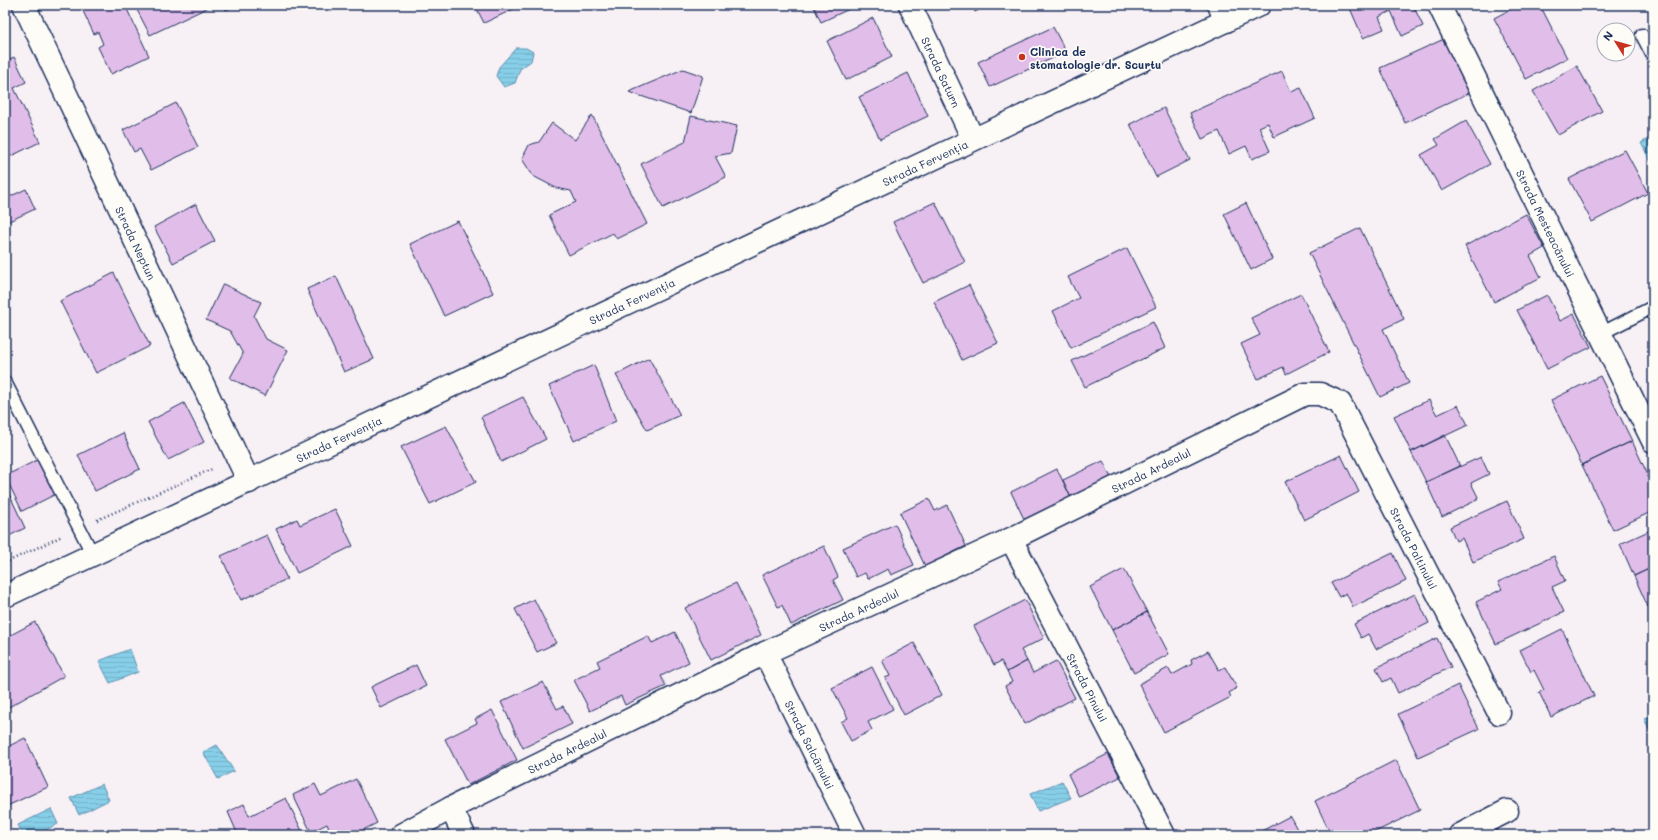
<svg xmlns="http://www.w3.org/2000/svg" width="1658" height="840" font-family="Mali,sans-serif">
  <style>
    .water { fill: url(#water-rules); stroke: #5c8fb1 }
    .building { fill: #e1bee9; stroke: #1b2f5e }
    .lines { fill: none; stroke-linecap: round; stroke-linejoin: round }
    .service-casing { stroke: #1b2f5e; stroke-width: 15 }
    .minor-casing { stroke: #1b2f5e; stroke-width: 25 }
    .tertiary-casing { stroke: #1b2f5e; stroke-width: 25 }
    .path { stroke: #1b2f5e; stroke-width: 2.5; stroke-dasharray: 1 3; stroke-linecap: butt }
    .service { stroke: #fdfcf7; stroke-width: 12 }
    .minor { stroke: #fdfcf7; stroke-width: 22 }
    .tertiary { stroke: #fdfcf7; stroke-width: 22 }
    .poi-dot { fill: #c8321e; stroke: #fdfcf7; stroke-width: 1.5 }
    .labels { text-anchor: middle; dominant-baseline: central; stroke-width: 3.5; stroke-linejoin: round; paint-order: stroke }
    .poi-label { font-size: 11px; font-weight: bold; fill: #1b2f5e; stroke: #fdfcf7; text-anchor: start }
    .street-label { font-size: 11px; fill: #1b2f5e; stroke: #fdfcf7 }
  </style>
  <defs>
    <pattern id="water-rules" width="6" height="5" patternUnits="userSpaceOnUse"><rect width="6" height="5" fill="#87cfe8"/><path d="M0 2.5h6" fill="none" stroke="#74b2c9"/></pattern>
  </defs>
  <rect width="100%" height="100%" fill="#f7f0f4"/>
  <filter id="ink" filterUnits="userSpaceOnUse"><feTurbulence type="fractalNoise" baseFrequency=".025" numOctaves="2"/><feDisplacementMap in="SourceGraphic" scale="8" xChannelSelector="R" yChannelSelector="G"/><feConvolveMatrix kernelMatrix="1 2 1 2 8 2 1 2 1" color-interpolation-filters="sRGB"/></filter>
  <g filter="url(#ink)">
    <path class="water" d="M516 48H526L533 52 531 61 520 69 515 83 504 87 496 76 499 67Z
      M1653 136V166L1641 143Z
      M130 649 138 672 110 683 99 661Z
      M1653 714V739L1644 718Z
      M217 745 234 771 218 779 203 752Z
      M1062 781 1071 798 1038 811 1030 794Z
      M102 784 109 800 79 815 71 798Z
      M51 809 58 824 35 835H23L18 825Z"/>
    <path class="building" d="M90 5H125L149 56 111 74 98 47 103 44 98 32 94 34 82 9Z
      M138 5H211V6L150 35 135 6Z
      M224 5H237L226 10Z
      M475 5H522L484 23Z
      M813 5H858L821 22Z
      M972 5H988L975 12Z
      M1351 5H1413L1423 26 1402 36 1391 11 1379 17 1384 29 1363 38 1349 6Z
      M1519 5H1540L1567 58 1526 79 1494 18Z
      M873 18 892 57 846 80 827 41Z
      M1053 27 1066 52 990 87 978 62Z
      M1444 39 1469 93 1405 123 1380 68Z
      M14 57 26 82 14 88 40 142 5 159V62Z
      M1577 66 1602 111 1558 135 1533 91Z
      M683 69 703 76 691 113 629 92Z
      M1282 71 1291 92 1301 88 1315 118 1274 137 1268 123 1259 127 1270 151 1252 159 1246 146 1229 154 1219 131 1202 139 1190 113Z
      M908 73 928 116 880 139 859 97Z
      M176 103 198 147 151 170 140 149 134 152 123 130Z
      M1164 108 1190 160 1156 177 1130 124Z
      M592 115 647 224 617 239 613 233 569 255 549 215 576 202 571 191 556 188 533 176 522 159 529 145 539 142 552 123 575 140Z
      M691 116 737 126 731 153 715 156 726 177 663 208 641 164 685 142Z
      M1466 121 1490 164 1442 191 1421 155 1439 145 1435 139Z
      M1625 150 1648 193 1592 222 1569 179Z
      M26 189 35 209 5 223V199Z
      M935 202 965 262 923 283 893 222Z
      M1246 203 1272 259 1251 270 1224 214Z
      M196 204 215 241 173 263 154 227Z
      M1526 214 1544 248 1530 256 1541 277 1494 302 1465 246Z
      M458 221 493 293 444 316 410 244Z
      M1360 228 1404 319 1383 329 1409 383 1380 397 1309 253Z
      M1127 248 1156 307 1071 348 1053 311 1079 298 1068 277Z
      M114 273 150 346 96 373 60 301Z
      M336 276 374 359 344 372 307 289Z
      M223 284 261 302 254 316 266 339 288 350 265 396 230 378 243 354 230 331 206 320Z
      M969 285 998 343 962 360 934 302Z
      M1301 294 1329 352 1286 374 1283 367 1258 379 1241 344 1260 335 1251 318Z
      M1547 295 1560 321 1574 314 1591 347 1547 369 1517 310Z
      M1153 322 1165 348 1085 387 1072 361Z
      M649 358 680 415 647 430 616 375Z
      M594 365 616 421 574 441 549 386Z
      M1600 376 1632 441 1582 465 1551 400Z
      M523 397 546 439 501 462 481 417Z
      M1429 400 1437 415 1458 405 1468 425 1411 452 1394 416Z
      M184 403 204 442 168 460 148 422Z
      M446 426 476 482 430 504 401 447Z
      M123 433 140 469 95 491 78 455Z
      M1445 435 1460 466 1426 482 1411 452Z
      M1632 441 1653 486V511L1613 530 1582 465Z
      M1341 455 1359 492 1304 520 1285 482Z
      M1481 457 1489 474 1471 483 1479 499 1442 517 1426 482Z
      M39 459 56 494 22 511 5 476Z
      M1103 461 1112 480 1072 500 1063 480Z
      M1057 469 1072 500 1026 523 1011 492Z
      M5 485 25 528 5 538Z
      M929 499 935 511 947 505 966 546 925 566 900 513Z
      M1507 501 1524 539 1473 562 1462 538 1456 541 1450 527Z
      M335 509 353 546 297 573 276 529 297 519 300 525Z
      M895 524 914 565 891 575 888 569 868 579 865 573 856 577 843 548Z
      M1653 529V567L1634 576 1620 544Z
      M267 535 287 579 241 600 221 556Z
      M824 546 838 577 833 580 843 600 791 625 782 605 778 607 762 575Z
      M1393 553 1406 581 1353 607 1346 593 1339 597 1331 583Z
      M1554 556 1565 581 1552 587 1564 612 1496 644 1476 602 1502 589 1498 582Z
      M1653 567V604L1648 607 1634 576Z
      M1124 569 1147 612 1112 630 1090 587Z
      M736 583 761 635 711 660 685 608Z
      M1415 594 1429 623 1376 649 1368 634 1361 638 1354 624Z
      M534 599 556 643 537 652 515 609Z
      M1025 600 1044 638 1021 650 1027 661 1007 672 1001 661 994 665 974 626Z
      M1147 612 1169 654 1134 673 1112 630Z
      M35 622 64 676 7 708 5 705V638Z
      M1562 629 1594 696 1551 717 1539 692 1544 690 1534 670 1531 672 1520 650Z
      M675 632 689 662 661 676 666 686 625 705 621 696 590 711 574 680 600 667 597 661 648 636 652 643Z
      M1437 638 1451 667 1398 693 1391 678 1383 682 1376 668Z
      M914 643 942 695 904 715 885 678 890 676 882 660Z
      M1208 651 1219 670 1225 667 1237 688 1229 693 1231 697 1164 732 1139 684 1168 668 1172 675 1192 664 1191 660Z
      M1027 661 1033 673 1056 661 1075 698 1025 724 1005 686 1012 682 1007 672Z
      M416 665 426 686 381 708 371 687Z
      M872 667 893 709 868 722 872 730 851 741 841 722 848 718 832 688Z
      M543 682 557 709 563 706 572 724 523 748 501 702Z
      M1458 685 1479 729 1418 757 1398 714Z
      M492 710 517 760 468 785 445 739 477 723 475 719Z
      M25 738 48 787 5 807V748Z
      M1108 754 1120 777 1079 797 1068 774Z
      M1396 760 1420 810 1369 835H1331L1315 801Z
      M356 779 377 823 353 835H332L327 824 311 832 293 795 315 784 321 796Z
      M286 798 304 835H238L228 812 244 804 249 816Z
      M1290 816 1300 835H1254Z"/>
    <g class="lines">
      <defs>
        <path id="service" d="M1642 35 1653 56
          M1600 334 1653 307
          M5 382 93 555"/>
        <g id="minor">
          <path id="s1" d="M24 5 249 482"/>
          <path d="M1219 5 1226 21"/>
          <path id="s2" d="M1011 539 1164 835"/>
          <path id="s3" d="M765 653 855 835"/>
          <path d="M451 808 464 835"/>
          <path id="s4" d="M401 835 451 808 765 653 1011 539 1305 394H1320L1340 403 1499 713"/>
          <path d="M1460 835 1507 811"/>
        </g>
        <g id="tertiary">
          <path id="s5" d="M910 5 973 139"/>
          <path id="s6" d="M1439 5 1653 441"/>
          <path id="s7" d="M5 596 1259 5"/>
        </g>
      </defs>
      <use href="#service" class="service-casing"/>
      <use href="#minor" class="minor-casing"/>
      <use href="#tertiary" class="tertiary-casing"/>
      <path class="path" d="M97 520 212 469
        M5 563 62 536"/>
      <use href="#service" class="service"/>
      <use href="#minor" class="minor"/>
      <use href="#tertiary" class="tertiary"/>
    </g>
  </g>
  <circle class="poi-dot" cx="1022" cy="57" r="4"/>
  <g class="labels">
    <g class="poi-label">
      <text x="1030" y="51">Clinica de<tspan x="1030" dy="13">stomatologie dr. Scurtu</tspan></text>
    </g>
    <g class="street-label">
      <text stroke="none"><textPath href="#s5" startOffset="74">Strada Saturn</textPath></text>
      <text stroke="none"><textPath href="#s7" startOffset="1017">Strada Fervenția</textPath></text>
      <text stroke="none"><textPath href="#s6" startOffset="243">Strada Mesteacănului</textPath></text>
      <text stroke="none"><textPath href="#s1" startOffset="263">Strada Neptun</textPath></text>
      <text stroke="none"><textPath href="#s7" startOffset="693">Strada Fervenția</textPath></text>
      <text stroke="none"><textPath href="#s7" startOffset="369">Strada Fervenția</textPath></text>
      <text stroke="none"><textPath href="#s4" startOffset="834">Strada Ardealul</textPath></text>
      <text stroke="none"><textPath href="#s4" startOffset="1206">Strada Paltinului</textPath></text>
      <text stroke="none"><textPath href="#s4" startOffset="510">Strada Ardealul</textPath></text>
      <text stroke="none"><textPath href="#s2" startOffset="167">Strada Pinului</textPath></text>
      <text stroke="none"><textPath href="#s3" startOffset="102">Strada Salcâmului</textPath></text>
      <text stroke="none"><textPath href="#s4" startOffset="186">Strada Ardealul</textPath></text>
    </g>
  </g>
  <rect width="1658" height="840" fill="none" stroke="#fdfcf7" stroke-width="20"/>
  <rect x="10" y="10" width="1638" height="820" fill="none" stroke="#1b2f5e" stroke-width="1.5" filter="url(#ink)"/>
  <g transform="translate(1616 42) rotate(307)"><circle r="19" fill="#fdfcf7" stroke="#a3aaba"/>
  <path d="M0-3L7 15L0 10L-7 15Z" fill="#c8321e"/>
  <text y="-6" font-size="11" font-weight="bold" text-anchor="middle" fill="#1b2f5e">N</text>
  </g>
</svg>
